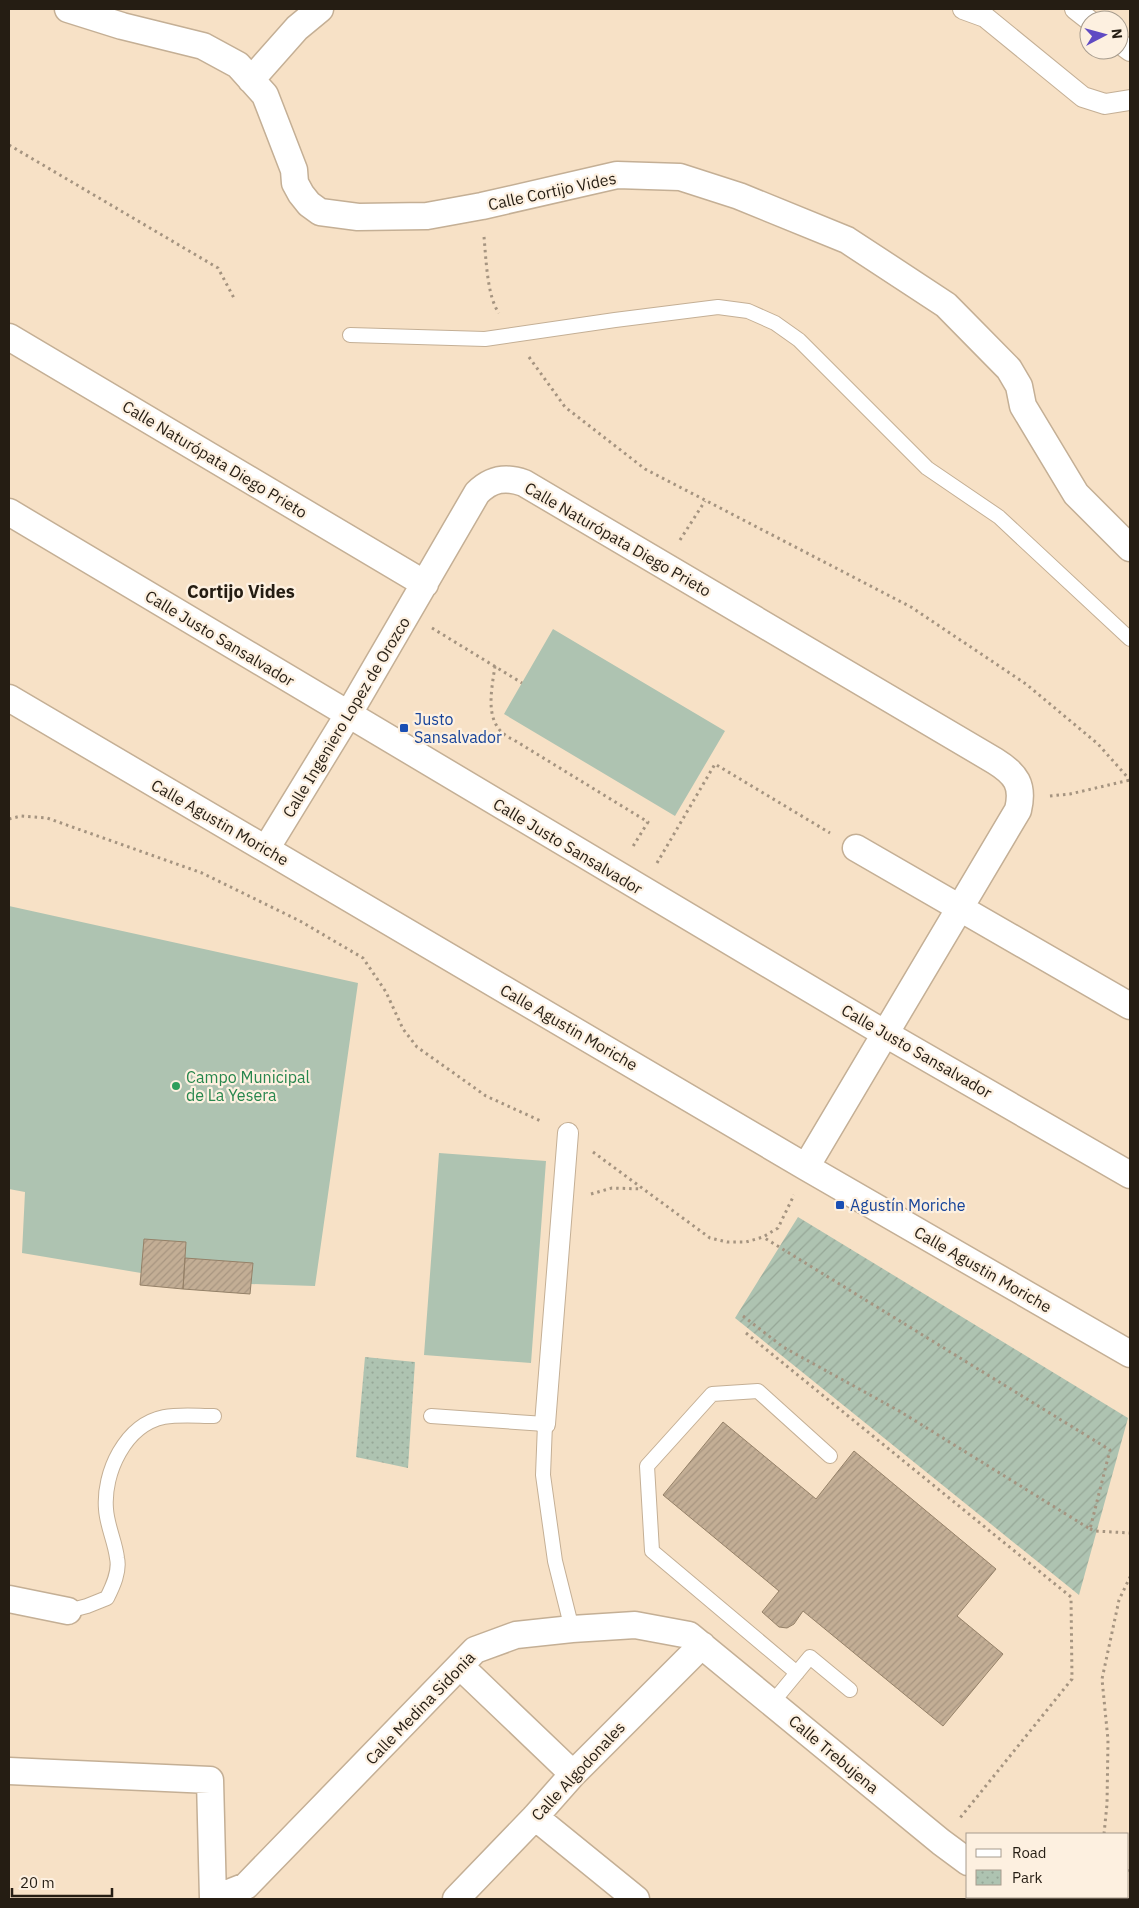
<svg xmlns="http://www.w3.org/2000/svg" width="1139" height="1908" font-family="'IBM Plex Sans',sans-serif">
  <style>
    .park { fill: url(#park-dots) }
    .garden { fill: url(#garden-furrows) }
    .pitch { fill: #aec3b1 }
    .building { fill: url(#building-hatch); stroke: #958168 }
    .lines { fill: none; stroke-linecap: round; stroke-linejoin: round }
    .service-casing { stroke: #c4af95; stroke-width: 16 }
    .pedestrian-casing { stroke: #c4af95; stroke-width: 22 }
    .minor-casing { stroke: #c4af95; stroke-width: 29 }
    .path { stroke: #a59480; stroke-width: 3; stroke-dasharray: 2.5 4; stroke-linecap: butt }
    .service { stroke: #fff; stroke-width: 14 }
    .pedestrian { stroke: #fff; stroke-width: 20 }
    .minor { stroke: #fff; stroke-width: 26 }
    .transit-dot { fill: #1a4fb4; stroke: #fdf0e0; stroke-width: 2 }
    .leisure-dot { fill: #2e9e5b; stroke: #fdf0e0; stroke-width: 2 }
    .labels { text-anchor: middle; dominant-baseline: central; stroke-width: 4.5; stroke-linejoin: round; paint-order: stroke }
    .street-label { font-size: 16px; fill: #251d13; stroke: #fdf0e0 }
    .transit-label { font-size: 16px; fill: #164399; stroke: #fdf0e0; text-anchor: start }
    .leisure-label { font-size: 16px; fill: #27864d; stroke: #fdf0e0; text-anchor: start }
    .neighbourhood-label { font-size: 18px; font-weight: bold; fill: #251d13; stroke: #fdf0e0 }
  </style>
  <defs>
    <pattern id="park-dots" width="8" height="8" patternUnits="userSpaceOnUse" patternTransform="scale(1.25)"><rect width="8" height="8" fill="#aec3b1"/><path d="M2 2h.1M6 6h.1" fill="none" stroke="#96a797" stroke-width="1.8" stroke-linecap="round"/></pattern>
    <pattern id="garden-furrows" width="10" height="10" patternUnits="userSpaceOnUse" patternTransform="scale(1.25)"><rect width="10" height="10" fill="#aec3b1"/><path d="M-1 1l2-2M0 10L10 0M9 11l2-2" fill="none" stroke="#96a797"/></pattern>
    <pattern id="building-hatch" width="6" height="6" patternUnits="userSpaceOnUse" patternTransform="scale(1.25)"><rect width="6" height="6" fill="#c3ae95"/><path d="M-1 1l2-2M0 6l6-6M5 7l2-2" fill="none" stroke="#a79580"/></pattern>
  </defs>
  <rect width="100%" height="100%" fill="#f7e1c6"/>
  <path class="park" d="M365 1357 415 1362 408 1468 356 1457Z"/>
  <path class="garden" d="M798 1217 1128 1418 1079 1595 735 1318Z"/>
  <path class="pitch" d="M553 629 725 731 675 816 504 714Z
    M9 906 358 983 315 1286 251 1284 250 1294 183 1289 141 1273 22 1253 25 1192 9 1189Z
    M439 1153 546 1161 531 1363 424 1355Z"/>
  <path class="building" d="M144 1239 186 1242 183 1289 140 1285Z
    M185 1258 253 1263 250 1294 183 1289Z
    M723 1422 816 1499 854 1451 996 1569 957 1616 1003 1654 943 1726 803 1611 794 1624 787 1628 779 1627 762 1612 779 1591 663 1495Z"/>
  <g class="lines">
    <defs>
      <path id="service" d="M350 335 485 339 615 320 718 307 748 311 775 323 799 340 927 468 999 517 1130 639
        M431 1416 545 1424 543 1475 555 1561 572 1629
        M68 1611 87 1606 107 1598C113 1586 120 1571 117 1558 115 1541 107 1526 106 1509 103 1473 125 1425 164 1417 180 1414 198 1416 214 1416
        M797 1673 652 1551 647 1466 712 1394 758 1391 830 1456
        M772 1703 810 1657 850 1690"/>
      <path id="pedestrian" d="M963 9 985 17 1083 97 1105 104 1130 100
        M1075 9 1089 20
        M1119 43 1130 51
        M545 1424 568 1133"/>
      <path id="minor" d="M68 9 122 26 203 46 238 65 265 95 294 170 295 183 301 194 309 204 320 212 358 217 427 216 482 206 617 175 680 177 739 196 847 240 946 305 1009 369 1019 386 1023 406 1076 494 1130 548
        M251 80 297 28 320 9
        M9 337 425 584
        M9 512 884 1033 1130 1175
        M9 698 806 1167 1130 1354
        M856 848 1130 1006
        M266 849 348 715 477 493C491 479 505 476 524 483L995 761C1016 774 1024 785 1018 810L806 1167
        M9 1599 68 1611
        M460 1666 573 1774
        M9 1771 210 1780 213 1899 246 1886 475 1650 516 1635 572 1629 635 1625 689 1635 941 1842 968 1862
        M535 1817 636 1899
        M1016 1897 1019 1899
        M456 1899 535 1817 573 1774 702 1645"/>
    </defs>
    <use href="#service" class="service-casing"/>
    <use href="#pedestrian" class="pedestrian-casing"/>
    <use href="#minor" class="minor-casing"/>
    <path class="path" d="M9 145 218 268 235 300
      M484 237C486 257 487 297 499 313
      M529 357 565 407 645 469 911 607 1026 684 1098 744 1130 780
      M680 540 705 501
      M432 628 522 683
      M495 666C491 694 483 727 514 740L648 822 632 848
      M1050 796 1070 794 1130 780
      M9 819 21 816 47 818 202 873 300 921 363 958 386 992 403 1029 417 1047 486 1096 543 1122
      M657 863 715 764 830 833
      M593 1152 710 1238 727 1242H746L763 1237 778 1228 794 1195
      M591 1194 612 1188 642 1189
      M743 1316 783 1347 901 1412 1090 1529 1110 1450 763 1237
      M746 1333 1071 1597 1072 1679 960 1818
      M1090 1529 1096 1531 1130 1533
      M1104 1834 1107 1804 1108 1740 1102 1679 1119 1600 1130 1577
      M1128 1871 1130 1870"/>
    <use href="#service" class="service"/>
    <use href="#pedestrian" class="pedestrian"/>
    <use href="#minor" class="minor"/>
  </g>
  <g class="transit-dot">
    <rect x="399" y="723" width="10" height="10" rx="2.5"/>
    <rect x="835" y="1200" width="10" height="10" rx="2.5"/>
  </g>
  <circle class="leisure-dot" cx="176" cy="1086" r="5"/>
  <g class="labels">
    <g class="street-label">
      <text transform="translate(552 191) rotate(-12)">Calle Cortijo Vides</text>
      <text transform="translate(215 459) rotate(31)">Calle Naturópata Diego Prieto</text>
      <text transform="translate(618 539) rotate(30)">Calle Naturópata Diego Prieto</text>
      <text transform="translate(220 638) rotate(31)">Calle Justo Sansalvador</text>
      <text transform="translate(346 717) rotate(-59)">Calle Ingeniero Lopez de Orozco</text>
      <text transform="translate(220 822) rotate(30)">Calle Agustin Moriche</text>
      <text transform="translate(568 846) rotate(31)">Calle Justo Sansalvador</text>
      <text transform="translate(569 1027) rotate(30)">Calle Agustin Moriche</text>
      <text transform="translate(917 1051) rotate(30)">Calle Justo Sansalvador</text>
      <text transform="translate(983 1269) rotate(30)">Calle Agustin Moriche</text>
      <text transform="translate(420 1708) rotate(-46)">Calle Medina Sidonia</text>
      <text transform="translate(834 1754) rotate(40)">Calle Trebujena</text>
      <text transform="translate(578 1771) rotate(-47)">Calle Algodonales</text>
    </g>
    <g class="transit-label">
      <text x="414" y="719">Justo<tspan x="414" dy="18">Sansalvador</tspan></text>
      <text x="850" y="1205">Agustín Moriche</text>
    </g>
    <g class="leisure-label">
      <text x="186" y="1077">Campo Municipal<tspan x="186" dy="18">de La Yesera</tspan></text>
    </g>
    <g class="neighbourhood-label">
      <text x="241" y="591">Cortijo Vides</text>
    </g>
  </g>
  <rect width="1139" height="1908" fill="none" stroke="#251d13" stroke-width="20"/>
  <rect x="966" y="1833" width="162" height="65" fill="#fdf0e0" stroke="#a79c8e"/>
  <rect x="976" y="1849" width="25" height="8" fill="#ffffff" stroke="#a79c8e"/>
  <text x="1012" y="1858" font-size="15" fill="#251d13">Road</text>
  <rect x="976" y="1870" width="25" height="15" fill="url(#park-dots)" stroke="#a79c8e"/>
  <text x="1012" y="1883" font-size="15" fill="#251d13">Park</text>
  <g transform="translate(1104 35) rotate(84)"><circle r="24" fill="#fdf0e0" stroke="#a79c8e"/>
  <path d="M0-4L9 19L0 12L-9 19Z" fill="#604ac3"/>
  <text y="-8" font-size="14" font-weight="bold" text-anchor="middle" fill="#251d13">N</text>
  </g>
  <path d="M12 1888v8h100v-8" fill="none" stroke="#251d13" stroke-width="2.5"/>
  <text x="20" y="1888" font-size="15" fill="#251d13" stroke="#fdf0e0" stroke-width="4" paint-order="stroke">20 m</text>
</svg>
